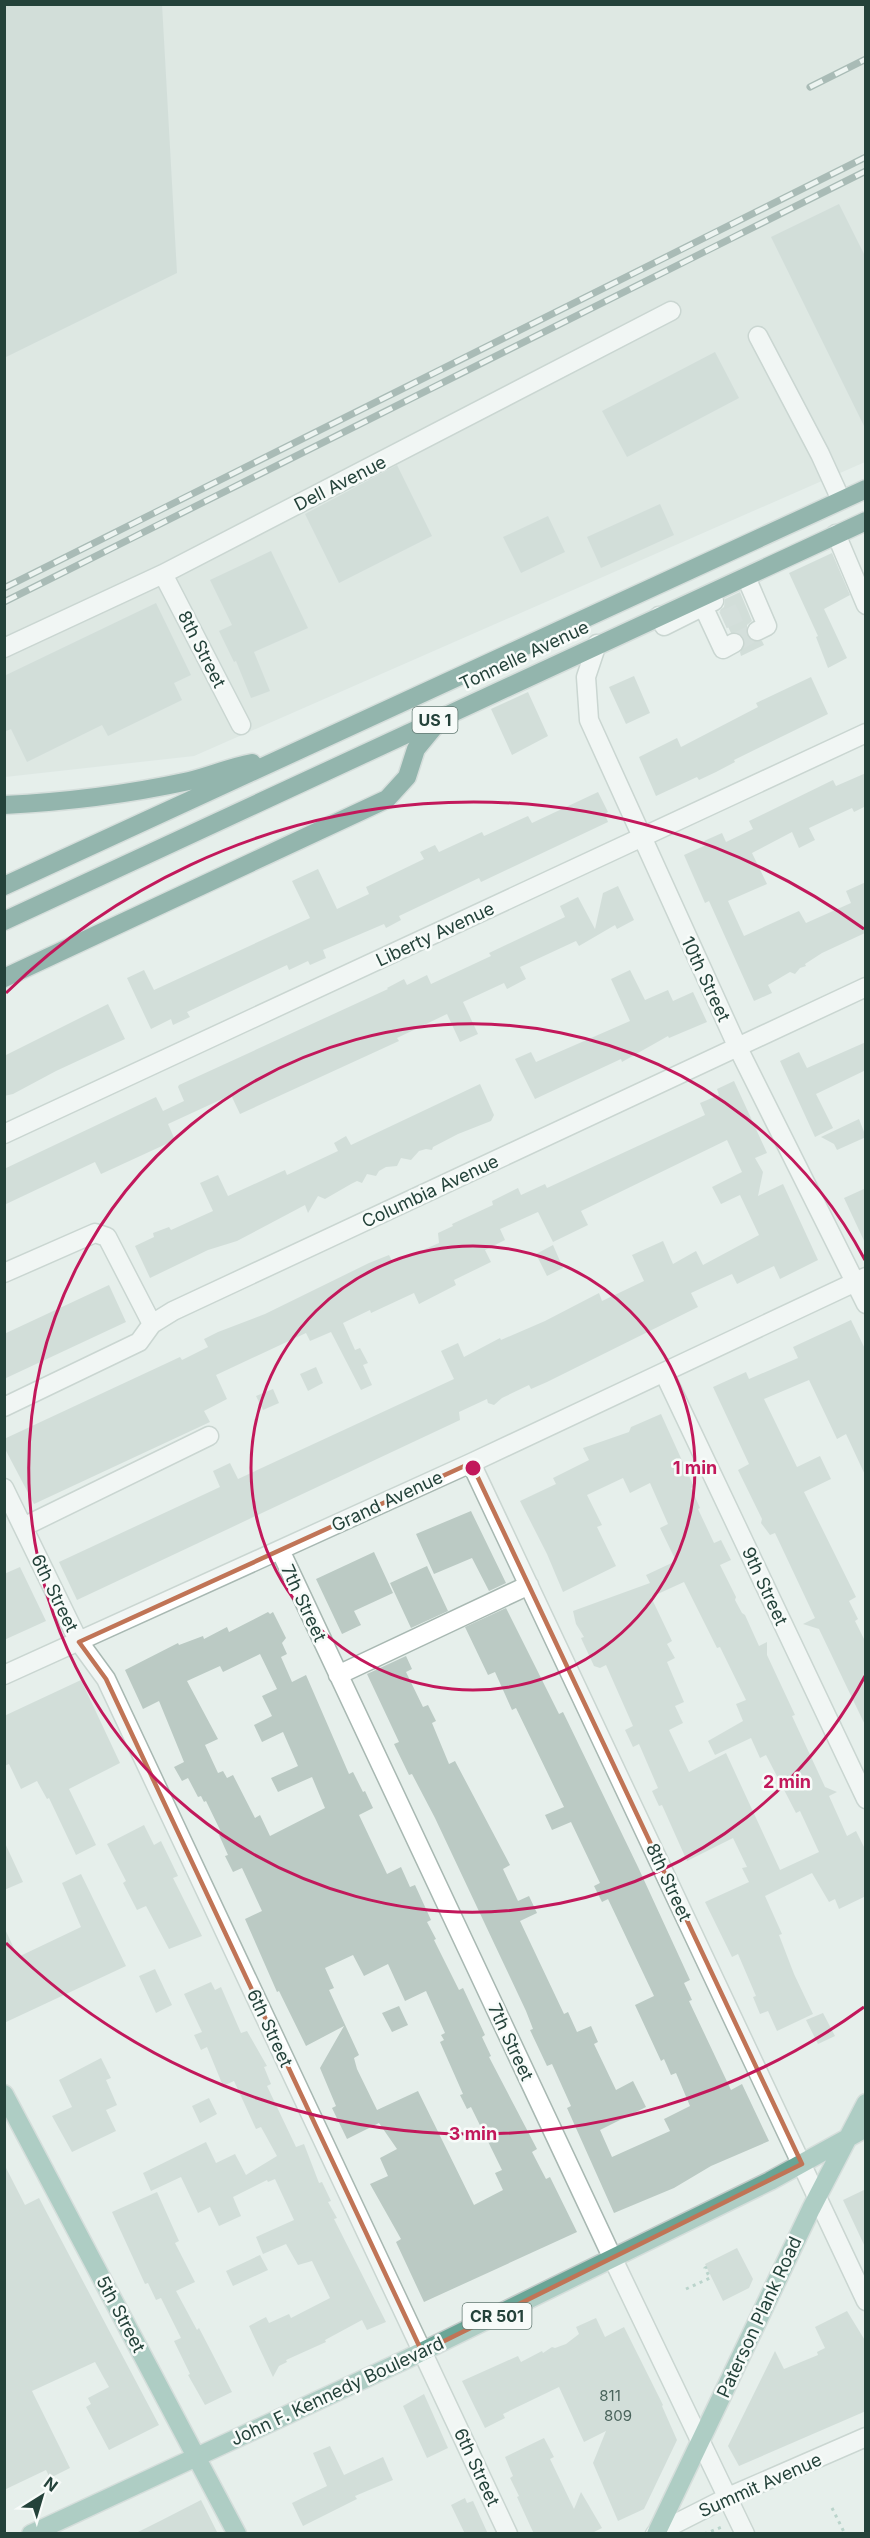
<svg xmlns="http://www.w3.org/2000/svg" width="870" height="2538" font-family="Inter,sans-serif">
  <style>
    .built { fill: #d4dfda }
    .building { fill: #bbcac4; fill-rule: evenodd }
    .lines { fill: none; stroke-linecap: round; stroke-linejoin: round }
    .minor-tunnel { stroke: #bfccc8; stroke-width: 18; stroke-dasharray: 18 9; stroke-linecap: butt }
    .minor-casing { stroke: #a8b8b2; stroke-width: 21 }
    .major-casing { stroke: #c2cac8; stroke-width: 21 }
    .highway-casing { stroke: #c2cac8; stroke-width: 21 }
    .path { stroke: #86b3a5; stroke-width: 3; stroke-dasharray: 3 4.5; stroke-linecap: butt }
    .minor { stroke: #fff; stroke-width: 18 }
    .major { stroke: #6aa596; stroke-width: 18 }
    .highway { stroke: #2f6f62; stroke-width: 18 }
    .rail-casing { stroke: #5f7d75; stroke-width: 7 }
    .rail { stroke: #f7fbf9; stroke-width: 4.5; stroke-dasharray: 14; stroke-linecap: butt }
    .marked { fill: none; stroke: #c07456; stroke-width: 4.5; stroke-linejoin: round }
    .ring { fill: none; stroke: #c2185b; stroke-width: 3 }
    .labels { text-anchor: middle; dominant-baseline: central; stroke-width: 5; stroke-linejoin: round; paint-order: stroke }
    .number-label { font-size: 15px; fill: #4a645c }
    .shield { fill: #f7fbf9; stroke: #637a73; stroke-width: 1.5 }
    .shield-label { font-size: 16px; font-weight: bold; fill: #24423a }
    .street-label { font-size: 18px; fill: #24423a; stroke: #f7fbf9 }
    .centre { fill: #c2185b; stroke: #f7fbf9; stroke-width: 3 }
    .ring-label { font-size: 18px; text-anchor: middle; font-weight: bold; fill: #c2185b; stroke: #f7fbf9; stroke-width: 5; stroke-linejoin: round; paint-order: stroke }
  </style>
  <rect width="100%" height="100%" fill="#e6efeb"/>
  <path class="built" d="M4 5H865V462L194 756 5 777Z"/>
  <path class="building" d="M4 4H162L177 273 4 358Z
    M839 204 866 258V430L771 237Z
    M715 352 739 398 627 457 602 411Z
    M397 465 432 536 339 583 305 514Z
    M660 504 674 535 601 568 587 537Z
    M548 516 565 552 521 573 503 537Z
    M271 551 308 628 254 652 270 691 251 698 236 661 234 662 219 631 232 625 210 580Z
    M832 553 850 595 824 609 847 658 828 668 816 637 818 636 789 573Z
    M740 592 752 621 747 625V635L751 641H762L764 645 741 656 740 652 745 644 744 638 739 633H731L720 610 724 607 725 599Z
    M156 603 191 675 174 683 182 700 108 736 102 725 27 762 11 729 4 732V676Z
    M634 676 650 713 626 724 609 687Z
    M811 677 828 714 734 760 735 762 716 772 699 780 697 777 656 796 639 757 677 738 681 747 758 707 756 703Z
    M528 692 548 736 512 755 491 709Z
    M866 773V806L854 812 852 808 809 828 815 840 799 848 792 832 752 853 767 884 728 901 744 936 799 911 806 923 851 903 846 891 866 882V935L865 933 822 953 805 964 806 966 800 968 795 974 790 972 768 985 772 993 754 1001 709 901 705 903 684 855 706 845 704 841 722 833 726 842 753 829 749 821 833 780 836 786Z
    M598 792 608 812 605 814 608 822 481 882 479 878 399 916 401 920 386 928 384 924 323 950 326 958 310 965 308 961 289 970 287 965 187 1012 190 1017 173 1025 171 1019 151 1029 127 978 144 970 154 990 310 918 292 881 318 869 337 909 369 894 366 887 424 859 420 852 435 845 439 852 482 832 484 836 528 816 532 823Z
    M618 886 634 920 617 929 615 925 579 946 576 941 520 967 526 979 507 989 504 983 463 1002 478 1034 460 1042 447 1014 397 1038 399 1041 240 1114 231 1095 168 1124 175 1140 101 1174 95 1162 4 1205V1169L156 1097 163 1111 184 1101 178 1087 179 1085 388 989 387 988 404 979 407 985 427 975 431 984 491 956 489 953 565 917 560 906 578 897 595 929 603 893Z
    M630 970 645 1000 668 990 673 1001 693 992 707 1022 669 1038 668 1036 622 1062 621 1059 535 1099 515 1059 531 1052 536 1062 630 1021 611 979Z
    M108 1004 125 1039 56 1071 13 1094 4 1096V1056Z
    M866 1042V1070L816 1094 833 1128 815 1137 780 1061 799 1052 807 1068Z
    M734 1081 767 1153 755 1158 763 1172 758 1196 783 1184 818 1260 780 1279 774 1266 737 1284 732 1274 691 1293 698 1307 547 1382 531 1389 529 1385 502 1398 494 1405 488 1403 487 1399 459 1412 460 1420 77 1600 59 1562 220 1487 213 1471 230 1463 238 1479 454 1379 441 1351 458 1343 464 1357 500 1338 501 1340 545 1321 599 1293 602 1301 644 1281 632 1255 663 1241 673 1264 696 1251 703 1265 759 1235 740 1195 721 1204 712 1187 742 1172 727 1140 581 1211 588 1225 553 1242 538 1212 500 1229 505 1240 485 1250 491 1262 454 1280 456 1285 419 1304 414 1293 371 1313 370 1310 343 1323 355 1350 360 1348 368 1363 363 1365 372 1385 361 1390 331 1332 310 1341 306 1333 216 1375 227 1399 204 1411 210 1422 34 1504 4 1447V1439L180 1357 182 1360 208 1347 204 1339 218 1332 265 1314 369 1263 389 1255 393 1263 439 1243 438 1233 453 1226 452 1224 493 1205 492 1201 518 1188 521 1195 545 1184 547 1188 705 1115 700 1103 719 1095 717 1089Z
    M480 1084 494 1115 491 1121 458 1134 433 1147 432 1150 426 1149 419 1151 411 1160 401 1158 397 1166 386 1167 379 1171 376 1176 367 1174 362 1183 357 1181 351 1184 325 1199 318 1196 308 1213 305 1205 237 1241 208 1250 150 1278 135 1246 154 1237 153 1233 169 1227 171 1230 213 1211 200 1183 218 1175 228 1196 285 1170 287 1175 338 1151 334 1143 346 1136 351 1145Z
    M859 1119 866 1137 837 1150 834 1144 821 1137Z
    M866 1188V1245L844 1198Z
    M553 1245 563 1268 547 1276 536 1254Z
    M109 1285 126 1322 4 1379V1334Z
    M851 1320 866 1351V1477L846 1434 837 1439 809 1380 764 1399 797 1467 820 1456 831 1479 804 1492 856 1597 849 1601 858 1619 855 1621 866 1643V1727L819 1629 803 1624 815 1618 775 1533 770 1535 761 1523 762 1519 738 1470 749 1464 713 1387 746 1372 749 1379 798 1358 793 1347Z
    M316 1367 323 1383 308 1391 300 1374Z
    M273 1389 279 1403 263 1410 256 1396Z
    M661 1414 694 1487 691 1488 700 1508 698 1509 714 1543 721 1540 731 1560 720 1565 736 1597 735 1600 742 1613 745 1615 759 1646 767 1642V1655L795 1715 792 1716 825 1787 837 1792 829 1796 847 1836 856 1831 866 1851V1896L839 1909 835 1899 829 1902 812 1873 765 1896 782 1934 779 1935 794 1974 813 2014 777 2031 768 2011 760 2014 753 1997 756 1996 738 1954 732 1957 705 1902 749 1882 742 1868 747 1867 733 1838 687 1861 662 1805 659 1806 652 1791 658 1788 639 1744 633 1747 625 1730 633 1726 606 1665 600 1668 594 1666 581 1638 584 1637 576 1624 573 1611 650 1583 646 1575 676 1561 660 1528 668 1524 650 1483 630 1493 623 1478 587 1495 602 1525 597 1527 616 1566 563 1592 547 1554 520 1501 556 1484 553 1478 589 1460 583 1448 629 1432 631 1427ZM684 1582 717 1648 720 1647 746 1700 736 1704 743 1721 708 1741 715 1755 751 1738 760 1758 766 1755 796 1813 800 1811 819 1852 780 1870 726 1753 689 1772 669 1730 683 1723 675 1706 684 1702 667 1662 675 1658 667 1644 672 1641 651 1597Z
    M471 1511 506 1583 489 1591 472 1558 434 1574 416 1534Z
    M374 1552 393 1593 354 1611 361 1625 342 1634 316 1579Z
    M427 1566 448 1611 411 1628 390 1583Z
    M20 1567 46 1621 4 1640V1574Z
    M506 1608 559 1714 563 1712 638 1867 690 1980 684 1983 692 2000 689 2001 731 2090 742 2084 769 2141 711 2166 674 2188 614 2213 567 2108 571 2106 552 2064 547 2066 530 2030 533 2029 526 2011 501 1958 435 1818 412 1774 409 1775 394 1744 399 1742 367 1674 406 1656 412 1669 406 1672 423 1707 428 1705 436 1721 432 1723 449 1764 455 1761 510 1865 503 1869 518 1901 529 1896 537 1913 520 1921 564 2014 568 2012 577 2032 591 2026 598 2042 594 2044 616 2090 633 2081 646 2107 600 2130 612 2157 670 2131 664 2119 690 2106 676 2073 671 2075 664 2059 661 2061 635 2005 654 1996 608 1899 602 1902 594 1886 600 1883 571 1822 552 1830 545 1815 564 1807 516 1708 512 1710 495 1672 488 1675 465 1627Z
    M268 1612 270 1614 273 1612 286 1638 282 1643 287 1654 281 1657 292 1682 306 1675 349 1774 353 1772 363 1792 365 1791 373 1808 359 1815 387 1874 401 1867 410 1887 415 1885 431 1920 427 1922 436 1939 434 1940 459 1990 463 1988 485 2035 482 2037 491 2056 489 2057 537 2149 532 2152 546 2179 550 2177 577 2232 424 2302 396 2242 401 2239 370 2184 388 2176 380 2158 397 2149 379 2123 347 2139 332 2108 336 2106 320 2068 344 2026 306 2046 279 1991 277 1992 245 1919 262 1911 242 1868 233 1872 225 1856 228 1855 219 1835 222 1834 206 1801 204 1802 201 1796 198 1797 188 1778 182 1781 174 1767 184 1762 159 1701 143 1709 125 1670 178 1643 179 1645 203 1636 204 1639 227 1627 229 1632ZM260 1654 277 1689 262 1696 272 1716 254 1725 262 1742 283 1732 298 1766 271 1778 278 1792 312 1777 325 1808 270 1836 260 1815 255 1818 233 1775 227 1778 223 1771 218 1773 205 1745 218 1739 187 1681 220 1666 223 1672ZM353 1955 364 1976 388 1964 405 2001 426 1991 445 2033 441 2035 444 2040 440 2042 463 2094 460 2095 467 2109 471 2107 502 2170 495 2173 503 2190 474 2205 418 2091 377 2110 357 2069 354 2058 359 2055 329 1990 334 1988 325 1968Z
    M81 1680 120 1763 69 1789 96 1845 76 1855 49 1798 47 1799 37 1781 21 1789 9 1764 4 1766V1716Z
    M144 1825 154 1845 161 1841 178 1876 173 1878 202 1936 169 1949 146 1906 137 1910 123 1883 126 1881 107 1844Z
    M4 1841 23 1882 4 1890Z
    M81 1874 126 1966 4 2023V1927L18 1957 81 1927 62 1883Z
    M155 1969 172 2005 156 2013 139 1976Z
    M211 1982 215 1990 221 1987 241 2033 247 2031 267 2066 264 2067 271 2084 267 2086 296 2147 304 2144 319 2183 322 2182 331 2201 328 2202 337 2218 334 2219 386 2322 367 2330 362 2320 325 2340 326 2342 286 2360 287 2362 279 2366 273 2377 249 2326 266 2317 269 2323 289 2314 291 2318 330 2298 312 2261 298 2265 286 2244 263 2254 256 2237 294 2220 275 2179 268 2182 267 2180 233 2197 241 2216 219 2226 210 2207 198 2213 181 2177 151 2191 143 2173 206 2142 216 2163 235 2154 246 2175 277 2156 261 2127 256 2129 234 2081 223 2086 207 2047 201 2050 194 2035 202 2032 184 1994Z
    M399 2006 408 2025 392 2032 382 2013Z
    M823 2013 835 2036 818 2044 806 2020Z
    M101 2058 111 2078 106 2080 117 2105 106 2110 116 2131 72 2152 52 2116 72 2107 59 2080Z
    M209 2098 217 2114 200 2123 192 2106Z
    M4 2164 25 2205 39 2198 159 2425 109 2450 86 2407 91 2404 88 2398 109 2387 95 2362 32 2391 70 2468 50 2478 46 2470 4 2490Z
    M866 2189V2249L843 2200Z
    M157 2192 179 2241 175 2243 195 2282 176 2291 197 2330 199 2328 212 2353 232 2392 205 2405 188 2375 190 2374 174 2341 181 2338 161 2298 156 2300 148 2283 145 2284 112 2212Z
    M737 2248 753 2279 749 2288 723 2301 705 2264Z
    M260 2255 268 2270 233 2286 226 2271Z
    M847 2311 866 2342V2411L739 2466 728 2446 775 2351 784 2369 818 2355 817 2352 825 2348 815 2327Z
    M596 2318 605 2337 624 2327 663 2405 662 2406 677 2440 644 2509 618 2521 593 2463 606 2431 584 2442 559 2387 503 2414 505 2418 485 2428 462 2381 518 2356 521 2362 542 2351 543 2353 552 2347 555 2348 566 2344 579 2334 576 2327Z
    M424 2394 448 2448 427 2458 403 2406Z
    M544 2438 554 2457 550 2459 574 2509 581 2492 602 2528 590 2534H534L517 2497 519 2496 510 2478 513 2476 505 2457Z
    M330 2446 344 2475 383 2457 393 2480 355 2496 357 2499 303 2526 292 2503 327 2486 313 2453Z
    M465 2498 467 2503 473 2501 488 2534H465L451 2505Z
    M201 2500 218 2534H134L162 2520Z"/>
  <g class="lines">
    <path class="minor-tunnel" d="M723 620 747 609
      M734 643 757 631"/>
    <defs>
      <path id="minor" d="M758 336 820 454 841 500
        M836 534 866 605
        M163 574 241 725
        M749 584 767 626 757 631
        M703 606 723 649 734 643
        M659 616 664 626 714 601
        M597 644 586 677 589 720 738 1048 866 1304
        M4 648 163 574 671 311
        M4 1134 866 733
        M4 1273 95 1233 107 1237 152 1324
        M664 1373 866 1799
        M4 1407 139 1342 152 1324 173 1311 866 987
        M471 1463 866 2301
        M4 1488 79 1642 106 1679 508 2534
        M23 1527 209 1436
        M280 1550 613 2259 745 2534
        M4 1675 471 1463 866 1277
        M338 1675 529 1585
        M655 2534 728 2497 866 2437"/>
      <path id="major" d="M4 2094 237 2534
        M31 2534 407 2359 770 2181 866 2128
        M656 2534 811 2209 866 2103"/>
      <path id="highway" d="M4 805C66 802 129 794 189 781 210 776 230 767 252 763
        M4 886 866 489
        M4 921 866 521
        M4 978 387 799 407 777 416 749 439 721"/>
    </defs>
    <use href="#minor" class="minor-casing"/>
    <use href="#major" class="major-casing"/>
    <use href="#highway" class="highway-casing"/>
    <path class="path" d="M686 2289 710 2278 705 2268 707 2267
      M832 2508 845 2534
      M704 2534 722 2527"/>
    <use href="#minor" class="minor"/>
    <use href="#major" class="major"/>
    <use href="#highway" class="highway"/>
    <defs>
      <path id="rail" d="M810 87 866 59
        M4 588 866 157
        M4 602 866 171"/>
    </defs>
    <use href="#rail" class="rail-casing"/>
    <use href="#rail" class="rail"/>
  </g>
  <path d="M0 0H870V2538H0ZM471 1463 802 2164 422 2352 106 1679 79 1642Z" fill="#e6efeb" fill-opacity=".55" fill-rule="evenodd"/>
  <path class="marked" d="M471 1463 802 2164 422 2352 106 1679 79 1642Z"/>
  <g class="ring">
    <circle cx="473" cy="1468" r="222"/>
    <path d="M865 1676A444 444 0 1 1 865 1260"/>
    <path d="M864 2007A666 666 0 0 1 6 1943M6 993A666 666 0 0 1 864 929"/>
  </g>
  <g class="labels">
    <g class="number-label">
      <text x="610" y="2395">811</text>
      <text x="618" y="2415">809</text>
    </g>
    <g class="shield">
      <rect x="412.5" y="707" width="45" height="26" rx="4.5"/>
      <rect x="462.5" y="2303" width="69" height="26" rx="4.5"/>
    </g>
    <g class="shield-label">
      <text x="435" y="720">US 1</text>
      <text x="497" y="2316">CR 501</text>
    </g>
    <g class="street-label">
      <text transform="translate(340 483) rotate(-27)">Dell Avenue</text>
      <text transform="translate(202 649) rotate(63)">8th Street</text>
      <text transform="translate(524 655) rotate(-25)">Tonnelle Avenue</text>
      <text transform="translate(435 934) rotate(-25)">Liberty Avenue</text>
      <text transform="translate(706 979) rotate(65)">10th Street</text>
      <text transform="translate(430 1191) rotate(-25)">Columbia Avenue</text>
      <text transform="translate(387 1501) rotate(-25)">Grand Avenue</text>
      <text transform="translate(765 1586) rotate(65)">9th Street</text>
      <text transform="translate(55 1593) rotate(64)">6th Street</text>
      <text transform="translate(304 1603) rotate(65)">7th Street</text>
      <text transform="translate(669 1882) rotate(65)">8th Street</text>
      <text transform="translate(270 2028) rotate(65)">6th Street</text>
      <text transform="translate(511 2042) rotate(65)">7th Street</text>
      <text transform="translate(121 2314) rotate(62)">5th Street</text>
      <text transform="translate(759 2317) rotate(-65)">Paterson Plank Road</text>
      <text transform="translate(337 2391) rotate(-25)">John F. Kennedy Boulevard</text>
      <text transform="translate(477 2467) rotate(65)">6th Street</text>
      <text transform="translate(760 2485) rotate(-24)">Summit Avenue</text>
    </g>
  </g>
  <circle cx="473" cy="1468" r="9" class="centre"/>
  <g class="ring-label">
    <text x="695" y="1474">1 min</text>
    <text x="787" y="1788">2 min</text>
    <text x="473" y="2140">3 min</text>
  </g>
  <rect width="870" height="2538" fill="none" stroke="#24423a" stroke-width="12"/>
  <g transform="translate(42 2496) rotate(37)" stroke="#f7fbf9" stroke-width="4.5" paint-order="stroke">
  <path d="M0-4.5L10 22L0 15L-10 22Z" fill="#24423a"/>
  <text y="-9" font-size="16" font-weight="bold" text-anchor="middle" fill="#24423a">N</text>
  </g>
</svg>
